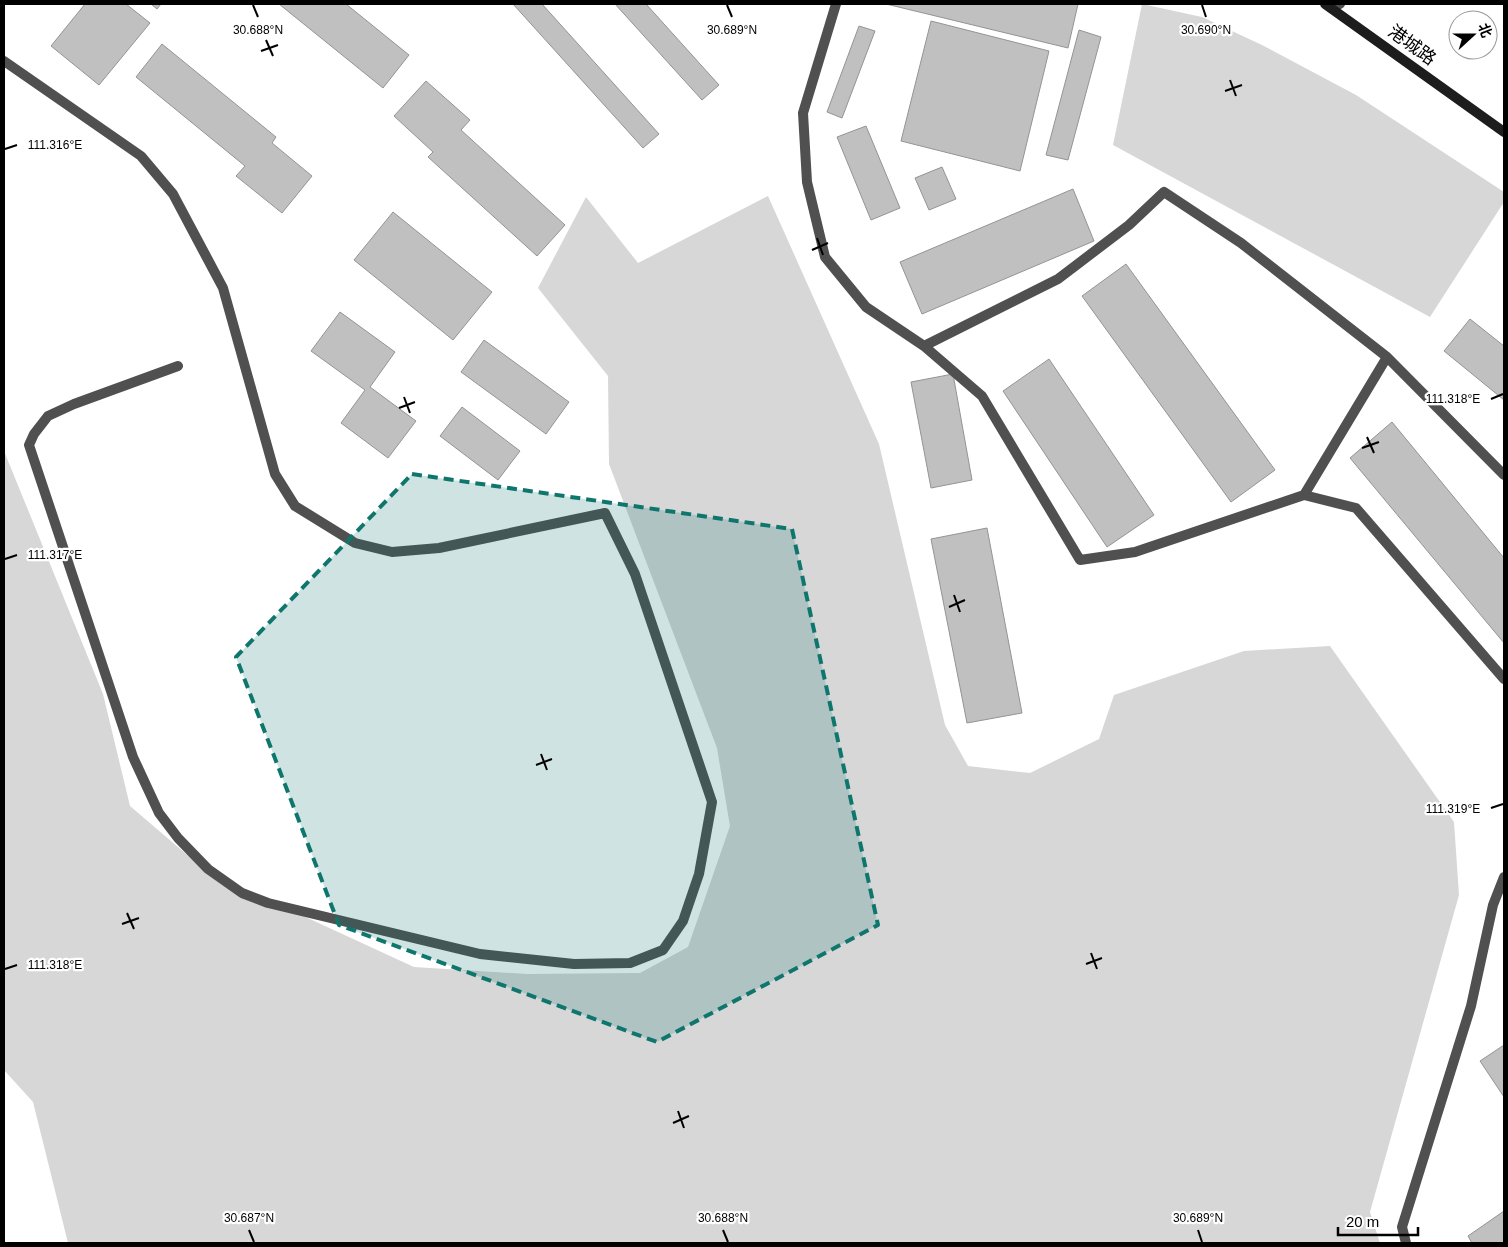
<svg xmlns="http://www.w3.org/2000/svg" width="1508" height="1247" font-family="Helvetica,'Noto Sans SC',sans-serif">
  <style>
    .green { fill: #d7d7d7 }
    .building { fill: #c0c0c0; stroke: #949494 }
    .lines { fill: none; stroke-linecap: round; stroke-linejoin: round }
    .lane { stroke: #505050; stroke-width: 10 }
    .street { stroke: #505050; stroke-width: 10 }
    .secondary { stroke: #1d1d1d; stroke-width: 10 }
    .marked { fill: #0f766e; fill-opacity: 0.2; stroke: #0f766e; stroke-width: 4; stroke-dasharray: 10 6; stroke-linejoin: round }
    .ticks { fill: none; stroke: #000; stroke-width: 2 }
    .labels { text-anchor: middle; dominant-baseline: central; stroke-width: 4.5; stroke-linejoin: round; paint-order: stroke }
    .street-label { font-size: 18px; fill: #000; stroke: #fff }
    .ticks-label { font-size: 12px; text-anchor: middle; fill: #000; stroke: #fff; stroke-width: 4.5; stroke-linejoin: round; paint-order: stroke }
  </style>
  <rect width="100%" height="100%" fill="#fff"/>
  <path class="green" d="M1142 4 1202 17 1262 45 1356 95 1504 192V202L1430 317 1113 145Z
    M768 196 879 444 945 725 968 766 1030 773 1099 739 1114 695 1244 651 1330 646 1454 822 1459 895 1370 1212 1380 1243H68L33 1102 4 1070V451L103 694 130 806 206 871 414 967 527 974 640 973 688 947 730 826 717 748 609 464 608 376 538 288 586 197 638 263Z"/>
  <path class="building" d="M85 4H126L150 23 99 85 51 46Z
    M151 4H161L157 9Z
    M279 4H346L409 55 383 88Z
    M513 4H542L659 134 643 148Z
    M615 4H646L719 85 702 100Z
    M886 4H1078L1068 48Z
    M931 21 1049 51 1020 171 901 141Z
    M859 26 875 31 842 118 827 112Z
    M1079 30 1101 37 1068 160 1046 155Z
    M162 44 276 137 272 143 312 176 282 213 236 176 245 166 136 77Z
    M426 81 470 120 461 130 565 225 537 256 428 157 433 152 394 116Z
    M866 126 900 208 871 220 837 137Z
    M942 167 956 199 929 210 915 178Z
    M1073 189 1094 241 922 314 900 262Z
    M393 212 492 292 453 340 354 260Z
    M1126 264 1275 470 1231 502 1082 296Z
    M340 312 395 352 370 387 416 421 388 458 341 423 365 390 311 351Z
    M1470 319 1504 346V400L1444 351Z
    M484 340 569 402 546 434 461 372Z
    M1049 359 1154 515 1107 547 1003 391Z
    M953 374 972 480 931 488 911 382Z
    M462 407 520 451 498 480 440 436Z
    M1392 422 1504 558V643L1350 458Z
    M987 528 1022 713 967 723 931 539Z
    M1504 1045V1097L1480 1061Z
    M1504 1211V1243H1472L1468 1236Z"/>
  <g class="lines">
    <path class="lane" d="M836 4 803 113 807 182 825 257 866 307 924 346 982 396 1080 560 1135 552 1304 495 1356 508 1504 679
      M924 346 1058 279 1129 225 1164 192 1241 243 1387 357 1504 475
      M1304 495 1387 357
      M1406 1243 1402 1227 1471 1006 1493 905 1504 877"/>
    <path class="street" d="M1329 6 1340 4
      M4 61 141 156 173 194 223 288 275 474 295 506 355 543 392 552 439 548 605 513 635 574 712 802 699 874 683 921 663 950 630 963 574 964 480 954 268 903 242 893 208 869 178 838 159 813 133 757 29 445 34 434 48 416 74 404 178 366"/>
    <path class="secondary" d="M1325 4 1504 132"/>
  </g>
  <path class="marked" d="M412 474 792 529 878 925 657 1042 339 925 236 657Z"/>
  <path class="ticks" d="M253 5 258 17M727 5 732 17M1202 5 1206 17M266 40 273 56M261 51 278 45M1230 80 1236 96M1225 91 1242 85M5 149 17 145M817 238 823 255M812 250 828 243M404 397 410 413M1491 399 1503 394M399 408 415 402M1367 437 1374 453M1362 448 1379 442M5 559 17 555M954 595 960 612M949 607 965 600M541 754 547 770M536 765 552 759M1491 808 1503 804M127 913 134 929M122 924 139 918M1091 953 1097 969M1086 964 1102 958M5 969 17 965M678 1111 684 1128M673 1123 689 1116M249 1230 254 1242M723 1230 728 1242M1198 1230 1202 1242"/>
  <g class="labels">
    <g class="street-label">
      <text transform="translate(1412 45) rotate(36)">港城路</text>
    </g>
  </g>
  <g class="ticks-label">
    <text x="258" y="34">30.688°N</text>
    <text x="732" y="34">30.689°N</text>
    <text x="1206" y="34">30.690°N</text>
    <text x="55" y="149">111.316°E</text>
    <text x="1453" y="403">111.318°E</text>
    <text x="55" y="559">111.317°E</text>
    <text x="1453" y="813">111.319°E</text>
    <text x="55" y="969">111.318°E</text>
    <text x="249" y="1222">30.687°N</text>
    <text x="723" y="1222">30.688°N</text>
    <text x="1198" y="1222">30.689°N</text>
  </g>
  <rect width="1508" height="1247" fill="none" stroke="#000000" stroke-width="10"/>
  <g transform="translate(1473 35) rotate(69)"><circle r="24" fill="#ffffff" stroke="#999999"/>
  <path d="M0-4L9 19L0 12L-9 19Z" fill="#000000"/>
  <text y="-8" font-size="14" font-weight="bold" text-anchor="middle" fill="#000000">北</text>
  </g>
  <path d="M1338 1227v8h80v-8" fill="none" stroke="#000000" stroke-width="2.5"/>
  <text x="1346" y="1227" font-size="15" fill="#000000" stroke="#ffffff" stroke-width="4" paint-order="stroke">20 m</text>
</svg>
